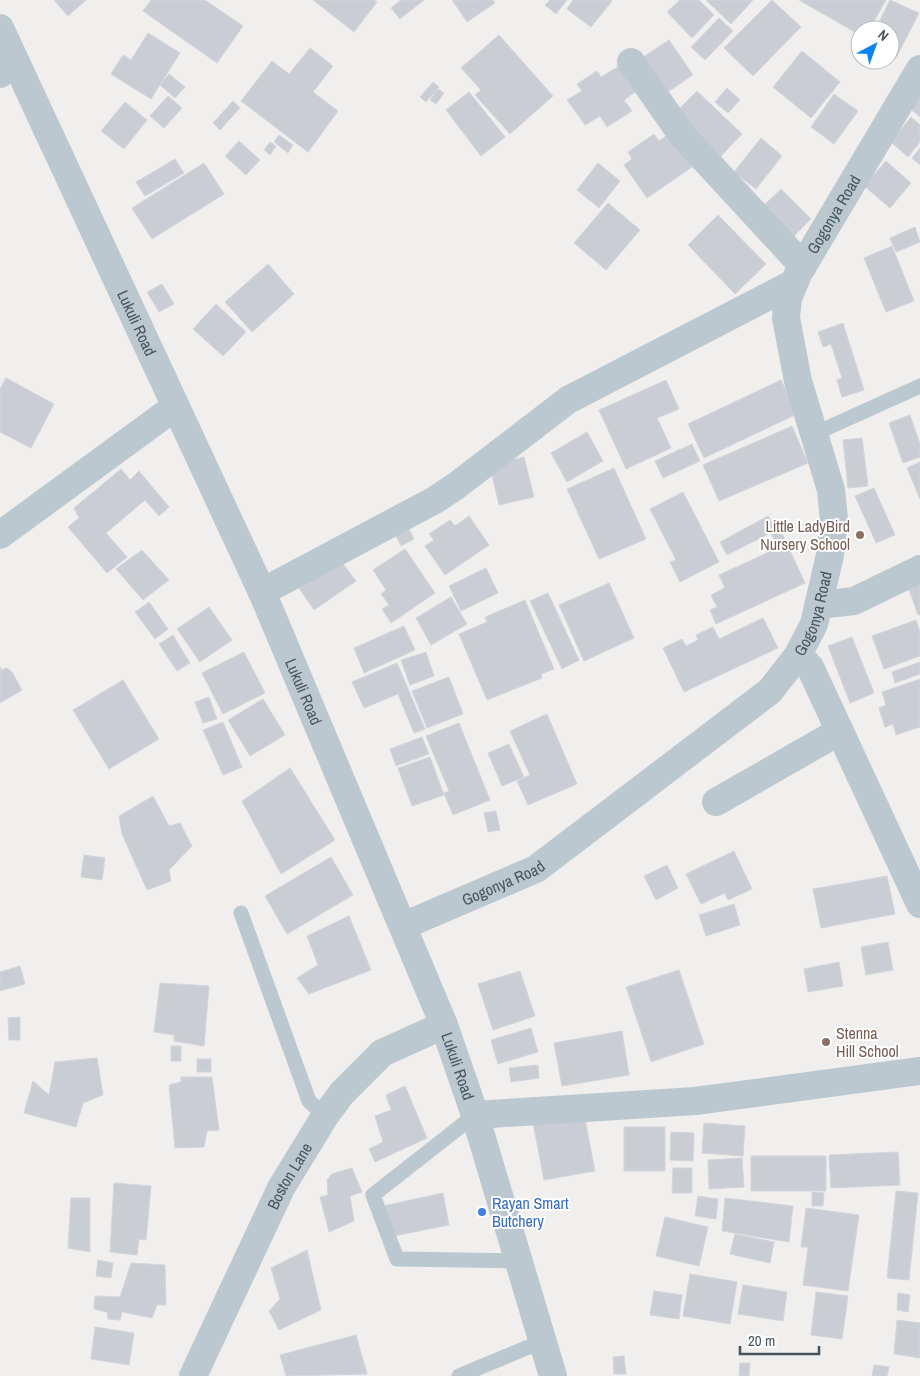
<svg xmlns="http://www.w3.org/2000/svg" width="920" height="1376" font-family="'Archivo Narrow',sans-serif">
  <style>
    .building { fill: #caced4; stroke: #d2d5db }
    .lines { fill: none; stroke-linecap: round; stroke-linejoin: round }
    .service { stroke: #bbc8cf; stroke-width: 15 }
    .minor { stroke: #bbc8cf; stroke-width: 28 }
    .tertiary { stroke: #bbc8cf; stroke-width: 28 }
    .education-dot { fill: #8d6e63; stroke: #fff; stroke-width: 2 }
    .shop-dot { fill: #3f7fe0; stroke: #fff; stroke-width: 2 }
    .labels { text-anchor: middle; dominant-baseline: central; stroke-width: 4; stroke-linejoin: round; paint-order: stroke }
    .street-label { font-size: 16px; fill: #45545e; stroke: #fff }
    .education-label { font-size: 16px; fill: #785e54; stroke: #fff; text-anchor: end }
    .shop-label { font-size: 16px; fill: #366cbe; stroke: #fff; text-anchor: start }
  </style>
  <rect width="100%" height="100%" fill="#f1eeee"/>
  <path class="building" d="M54 0H86L68 16Z
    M151 0H205L243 26 217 63 143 11Z
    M313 0H374L377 2 354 32Z
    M401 0H424L400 19 391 8Z
    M452 0H493L495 3 467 22Z
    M550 0H567L556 14 545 5Z
    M573 0H611L612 1 591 27 567 9Z
    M680 0H699L714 15 692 38 667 12Z
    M706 0H753L731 24Z
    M772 0 801 27 753 76 724 48Z
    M799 0H886L869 30H860V35Z
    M890 0 919 13 897 56 890 52V30H875Z
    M719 18 733 31 705 60 691 47Z
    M148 33 180 53 151 99 111 74 123 55 131 60Z
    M499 35 553 96 510 134 475 95 481 90 461 68Z
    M669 40 693 75 663 95 639 60Z
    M310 48 333 66 313 92 338 111 308 152 241 101 272 61 289 74Z
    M802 51 840 82 811 118 773 87Z
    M621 65 638 90 624 100 632 111 607 127 600 116 585 125 567 100 582 91 577 84 597 71 601 77Z
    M169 74 185 87 175 98 160 85Z
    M433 82 439 87 426 102 420 97Z
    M727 88 740 100 728 113 715 102Z
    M438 89 444 93 436 104 430 100Z
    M697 91 742 134 721 156 675 113Z
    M469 92 505 137 481 156 446 110Z
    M834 94 858 111 834 144 811 127Z
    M920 94V117L908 107Z
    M168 96 182 108 164 128 150 116Z
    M233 101 240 108 220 130 213 123Z
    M125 102 147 120 124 149 101 131Z
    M911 117 920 125V142L908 157 891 142Z
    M654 134 659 141 669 134 692 167 647 198 624 165 632 159 628 152Z
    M279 135 293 145 288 153 274 142Z
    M761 138 782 156 756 189 734 172Z
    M239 141 260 160 246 175 225 156Z
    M270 142 276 146 270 155 264 150Z
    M920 148V165L912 158Z
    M175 159 184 173 145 196 136 182Z
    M886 161 911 183 890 208 864 186Z
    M204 163 224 194 152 239 132 208Z
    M598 163 620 181 599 208 577 190Z
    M781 189 811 219 791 239 761 208Z
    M608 203 640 230 606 270 574 243Z
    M718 215 766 264 735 294 688 245Z
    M915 227 920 242 896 252 890 238Z
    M892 246 914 301 886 312 864 258Z
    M268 264 294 294 252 332 225 302Z
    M162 284 174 304 159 312 147 292Z
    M216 304 246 332 223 356 193 329Z
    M843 323 864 390 842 397 837 380 842 378 831 344 823 347 818 332Z
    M6 378 54 404 31 448 0 432V389Z
    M666 380 679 409 657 418 671 448 626 469 599 410Z
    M781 380 797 414 704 458 688 424Z
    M910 415 920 444V457L903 463 889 423Z
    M792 426 808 463 719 501 703 465Z
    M587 432 603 461 567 482 551 453Z
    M862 438 868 486 848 488 843 440Z
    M692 444 700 461 663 478 655 461Z
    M524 457 534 497 499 505 490 466Z
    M920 462V499L907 468Z
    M614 468 646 539 599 559 567 489Z
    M121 469 130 480 139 471 169 507 159 516 145 500 106 533 127 557 107 573 68 527 79 518 74 508Z
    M874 488 895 535 876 543 855 496Z
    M683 492 719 562 680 582 670 562 676 560 650 509Z
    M469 516 489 545 445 575 425 546 434 540 429 534 450 520 455 526Z
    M768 516 776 530 727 555 720 542Z
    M408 527 414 539 401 546 395 534Z
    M780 529 805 583 716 624 710 610 717 607 711 595 725 588 719 575 778 548 771 533Z
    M405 549 435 593 391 623 382 609 389 605 381 594 386 590 373 570Z
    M142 550 169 580 143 600 116 569Z
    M340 560 356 581 314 610 299 588Z
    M486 568 498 593 461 611 449 586Z
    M920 576V615H918L906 581Z
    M609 583 634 638 584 661 559 605Z
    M548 593 579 660 562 669 530 601Z
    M451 597 467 624 431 645 416 618Z
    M525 600 554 669 541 674 542 678 487 700 459 634 487 622 485 617Z
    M149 602 168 629 155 639 135 612Z
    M209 607 232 640 200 662 177 629Z
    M763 618 778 648 684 692 663 648 682 639 686 646 698 640 696 635 713 627 719 639Z
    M916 620 920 632V656L884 669 872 636Z
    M404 626 415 650 364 673 354 648Z
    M173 635 190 663 177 671 159 644Z
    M852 637 874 693 850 703 828 646Z
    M244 652 265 693 223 714 202 673Z
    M426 652 434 676 410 685 401 660Z
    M920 662V674L895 683 892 672Z
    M397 663 425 729 414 733 398 694 364 708 352 682Z
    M0 667 2 670 7 668 12 672 22 690 0 703Z
    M449 677 463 714 427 728 412 691Z
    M920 679V727L896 735 893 724 885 727 879 708 886 705 882 692Z
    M123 680 159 739 109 769 73 710Z
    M209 697 217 719 203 723 195 702Z
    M263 699 285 735 250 756 228 720Z
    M547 714 577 784 528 805 517 781 530 775 510 731Z
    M223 722 242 767 223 775 203 730Z
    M459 723 490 800 453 815 444 793 449 791 426 736Z
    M422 737 429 754 396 766 390 749Z
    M509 744 524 777 502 786 488 753Z
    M430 757 444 795 412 806 398 768Z
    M290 768 335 840 281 874 242 801Z
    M153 796 169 826 180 823 192 846 169 870 171 881 147 890 122 834 119 816Z
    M496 811 500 830 488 832 484 813Z
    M734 851 752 889 728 900 725 893 701 904 686 874Z
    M84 855 105 858 102 880 81 877Z
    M331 857 353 895 287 934 265 896Z
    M667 865 678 888 656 900 644 876Z
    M887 876 895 914 821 928 813 889Z
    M734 904 740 925 706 936 699 915Z
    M349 916 371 970 309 994 297 978 318 965 307 936Z
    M888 942 893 970 866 975 861 947Z
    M839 962 843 986 808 992 804 969Z
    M20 966 25 984 0 991V972Z
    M679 970 704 1044 651 1062 626 987Z
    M520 971 535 1016 493 1030 478 984Z
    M160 983 209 986 204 1046 174 1041V1035L154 1032Z
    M20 1017V1040H9L8 1018Z
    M531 1028 538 1052 498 1064 491 1040Z
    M622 1031 629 1075 562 1086 554 1043Z
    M171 1046H181V1061H171Z
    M97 1058 103 1095 83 1103 76 1127 24 1113 33 1081 49 1095 55 1062Z
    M197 1059H211V1072H197Z
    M538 1065 539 1078 511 1082 509 1068Z
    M181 1077H212L219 1130 207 1131 204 1147 175 1148 169 1085 181 1082Z
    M405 1086 427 1138 375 1162 369 1149 383 1142 375 1116 391 1110 386 1095Z
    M584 1114 595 1171 544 1180 533 1123Z
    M704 1123 745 1126 743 1156 702 1153Z
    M624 1127H665V1171H624Z
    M671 1132 694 1133 693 1161 670 1160Z
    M898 1152 900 1185 831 1188 829 1155Z
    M751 1156H826V1191H751Z
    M742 1158 744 1187 709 1189 708 1160Z
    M352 1168 362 1192 350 1196 354 1221 329 1232 320 1197 328 1195 327 1180 332 1174Z
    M673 1168H692V1193H672Z
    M114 1183 151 1186 146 1240 139 1239 137 1255 110 1252Z
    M896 1191 918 1193 909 1280 887 1278Z
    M812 1192 824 1193 823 1206H812Z
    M443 1193 449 1225 389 1237 383 1206Z
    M698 1196 718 1199 716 1219 695 1216Z
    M71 1198H90V1252L68 1248Z
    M725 1198 793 1206 789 1242 722 1231Z
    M806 1208 859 1215 848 1291 803 1285 808 1247H801Z
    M665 1217 708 1227 699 1266 656 1256Z
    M735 1234 774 1242 770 1263 730 1254Z
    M307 1250 321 1310 279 1330 269 1311 280 1299 271 1268Z
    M98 1260 113 1263 111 1278 96 1276Z
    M131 1263 165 1265 166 1305H157L152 1318 122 1312 120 1320 108 1319 107 1312 94 1309 95 1296 120 1297Z
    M690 1274 737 1282 730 1324 683 1316Z
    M743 1285 787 1292 783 1321 738 1314Z
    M654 1291 682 1295 679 1319 650 1315Z
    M816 1292 848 1296 842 1339 811 1335Z
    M898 1293 910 1295 908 1312 897 1310Z
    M897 1320 920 1323V1358L894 1354Z
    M95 1327 134 1333 129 1365 91 1359Z
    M356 1335 367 1374 286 1376 280 1355Z
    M624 1356 626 1374H614L613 1357Z
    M740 1363H750L749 1376H739Z
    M874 1365 889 1367 887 1376H872Z"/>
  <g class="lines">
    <path class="service" d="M814 434 920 386
      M241 913 309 1101 325 1116
      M475 1115 373 1195 397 1259 518 1261
      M459 1376 543 1341"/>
    <g class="minor">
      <path d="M631 62 682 135 803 266"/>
      <path d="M0 74 16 63"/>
      <path d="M0 535 175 407"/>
      <path d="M262 592 435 500 456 486 568 400 794 283"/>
      <path d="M819 605 854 601 920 569"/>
      <path d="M798 655 810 667 920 904"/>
      <path d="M716 802 840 731"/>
      <path id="s1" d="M403 926 536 869 770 691 798 655 814 624 830 555 834 520 831 490 798 381 786 318 788 298 798 274 920 69"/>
      <path d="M475 1115 695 1101 920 1071"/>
    </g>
    <g class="tertiary">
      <path id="s2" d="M0 28 262 592 444 1025 475 1115 553 1376"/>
      <path id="s3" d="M193 1376 281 1188 325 1116 342 1093 382 1053 444 1025"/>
    </g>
  </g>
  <g class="education-dot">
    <circle cx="860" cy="535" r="5"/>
    <circle cx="826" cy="1042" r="5"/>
  </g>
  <circle class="shop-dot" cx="482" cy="1212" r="5"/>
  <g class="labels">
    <g class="street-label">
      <text stroke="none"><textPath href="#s1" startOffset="949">Gogonya Road</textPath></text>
      <text stroke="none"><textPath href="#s2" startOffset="325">Lukuli Road</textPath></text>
      <text stroke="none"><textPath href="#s1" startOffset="529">Gogonya Road</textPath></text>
      <text stroke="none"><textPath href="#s2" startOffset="730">Lukuli Road</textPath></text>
      <text stroke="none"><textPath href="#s1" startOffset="109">Gogonya Road</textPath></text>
      <text stroke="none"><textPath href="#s2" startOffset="1135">Lukuli Road</textPath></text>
      <text stroke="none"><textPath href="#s3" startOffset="222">Boston Lane</textPath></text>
    </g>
    <g class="education-label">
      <text x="850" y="526">Little LadyBird<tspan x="850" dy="18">Nursery School</tspan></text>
      <text x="836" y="1033" text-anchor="start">Stenna<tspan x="836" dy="18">Hill School</tspan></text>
    </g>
    <g class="shop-label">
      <text x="492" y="1203">Rayan Smart<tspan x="492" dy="18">Butchery</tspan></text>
    </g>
  </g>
  <g transform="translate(875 45) rotate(41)"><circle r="24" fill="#ffffff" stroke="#b5bbbf"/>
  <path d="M0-4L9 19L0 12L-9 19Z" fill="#0983f1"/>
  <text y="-8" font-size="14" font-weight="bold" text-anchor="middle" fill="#45545e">N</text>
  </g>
  <path d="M740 1346v8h79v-8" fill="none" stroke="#45545e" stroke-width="2.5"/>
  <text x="748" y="1346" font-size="15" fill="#45545e" stroke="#ffffff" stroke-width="4" paint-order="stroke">20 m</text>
</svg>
